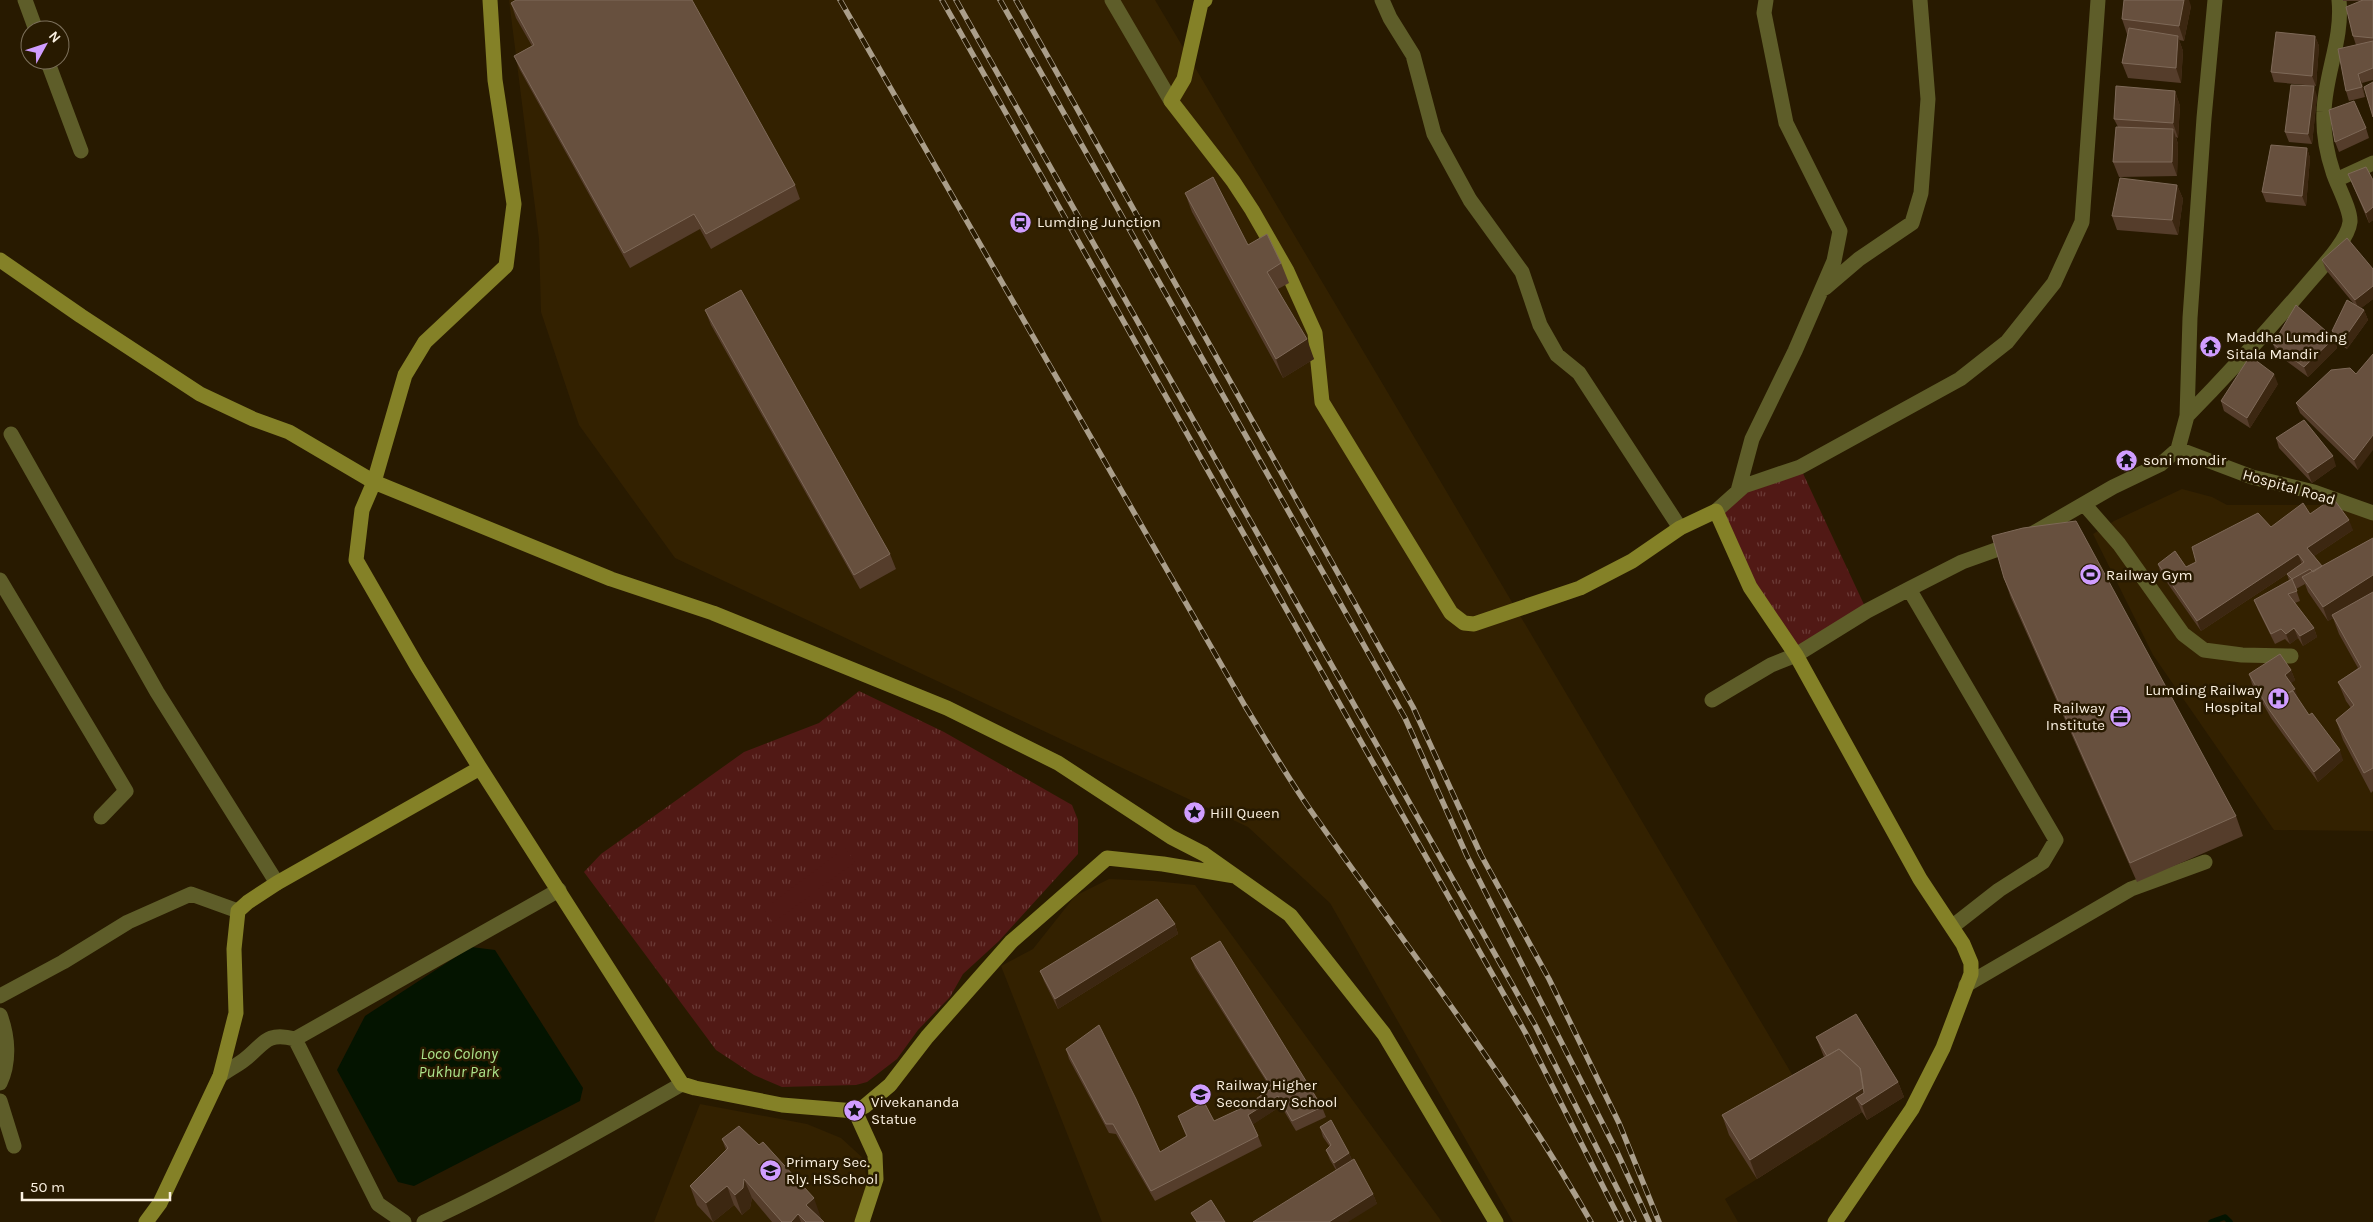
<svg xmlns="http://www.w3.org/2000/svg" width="2373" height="1222" font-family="Karla,sans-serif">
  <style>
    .built { fill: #332100 }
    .park { fill: url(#park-tufts) }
    .garden { fill: #511915 }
    .water { fill: #041400 }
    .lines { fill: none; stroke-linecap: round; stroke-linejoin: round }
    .stream { stroke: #041400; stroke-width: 5.5 }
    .street { stroke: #5e5d29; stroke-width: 15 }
    .secondary { stroke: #848127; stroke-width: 15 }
    .rail-casing { stroke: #aa9e8a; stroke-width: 5.5 }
    .rail { stroke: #281a00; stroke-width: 4; stroke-dasharray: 11; stroke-linecap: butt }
    .wall { fill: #553d2b }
    .shaded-wall { fill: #3c2711 }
    .building { fill: #67503e; stroke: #7e6958 }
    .labels { text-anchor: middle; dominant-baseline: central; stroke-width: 5; stroke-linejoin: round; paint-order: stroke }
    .poi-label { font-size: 15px; fill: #fbf1e1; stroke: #281a00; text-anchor: start }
    .street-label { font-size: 15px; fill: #fbf1e1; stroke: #281a00 }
    .water-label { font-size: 16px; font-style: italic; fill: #ade48b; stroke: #281a00 }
  </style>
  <defs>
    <pattern id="park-tufts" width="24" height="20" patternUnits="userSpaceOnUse" patternTransform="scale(1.25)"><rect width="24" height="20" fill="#511915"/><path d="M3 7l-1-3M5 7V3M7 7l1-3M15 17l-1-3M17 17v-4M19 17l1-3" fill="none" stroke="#6b3b37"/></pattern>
  </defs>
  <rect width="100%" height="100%" fill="#281a00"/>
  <path class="built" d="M509 0H1155L1828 1135 1725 1199 1738 1222H1513L1330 903 1248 827 675 558 579 425 541 312 539 239Z
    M2182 489 2212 497 2227 505H2334L2373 518V831L2274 830 2153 655 2093 534 2114 521Z
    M1109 879 1154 881 1195 885 1442 1222H1102L1001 966 1033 949 1075 896Z
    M700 1104 807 1124 841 1138 864 1159 867 1183 860 1222H654Z"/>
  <path class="park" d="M1800 467 1867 611 1796 655 1750 587 1716 511 1744 486Z
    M859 691 944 732 1072 805 1078 820V854L999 941 963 974 950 997 918 1030 897 1059 867 1082 856 1085 782 1087 754 1075 716 1050 584 872 601 854 744 752 819 723Z"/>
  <path class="garden" d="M845 848 855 862 773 923 764 909Z"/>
  <path class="water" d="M471 947 495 950 583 1088 580 1101 414 1186 398 1182 337 1070 365 1016Z"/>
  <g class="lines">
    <path class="stream" d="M2211 1222 2225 1217 2230 1222"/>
    <path class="street" d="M25 0 36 30
      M1112 0 1171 101
      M1382 0 1390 18 1413 55 1434 134 1470 200 1522 272 1540 325 1557 355 1579 373 1680 528
      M47 60 81 151
      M2336 180 2373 163
      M1825 288 1859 259 1912 223 1921 193 1928 99 1920 0
      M2187 416C2230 372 2270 328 2310 281 2322 267 2348 240 2350 222 2351 210 2337 185 2333 172 2327 154 2323 132 2324 112 2325 74 2343 39 2339 0
      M11 434 157 692 277 883
      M2178 449 2252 477 2314 492 2373 513
      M1738 491 1752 439 1795 351 1834 261 1840 231 1786 123 1764 13 1766 0
      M2084 504 2119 544 2183 634 2204 650 2242 655 2291 656
      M1716 511 1744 486 1800 467 1960 379 2007 342 2054 283 2082 222 2098 0
      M0 580 126 791 101 817
      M1909 589 2056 840 2043 862 1999 890 1953 926
      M1712 700 1771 665 1796 655 1867 611 1909 589 1962 562 2018 542 2113 487 2161 464 2178 449 2187 416 2190 318 2204 118 2215 0
      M1966 985 2131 889 2205 862
      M0 996 63 962 128 922 191 894 238 911
      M0 1015C8 1036 10 1062 0 1083
      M295 1039 378 1204 404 1222
      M220 1076C228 1070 236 1066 244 1060 264 1045 265 1031 295 1039L559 890
      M0 1101 14 1146
      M424 1222C513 1181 597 1132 682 1084"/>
    <path class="secondary" d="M490 0 495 80 514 204 506 266 425 342 405 375 374 482 362 510 356 560 417 666 480 768 682 1084 695 1088 782 1105 855 1111 865 1106 890 1085 927 1037 1011 942 1107 858 1163 864 1235 876
      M1205 0 1201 3 1184 79 1171 101 1233 181 1252 210 1287 271 1315 333 1322 402 1451 613 1464 623 1474 624 1580 588 1632 561 1680 528 1716 511 1750 587 1796 655 1920 879 1963 944 1971 963V974L1943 1048 1912 1109 1835 1222
      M0 260 81 316 200 394 253 419 289 432 374 482 611 579 713 613 947 708 1058 763 1171 837 1204 854 1290 915 1384 1034 1496 1222
      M855 1111 875 1155 876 1179 862 1222
      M146 1222 160 1203 220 1076 236 1013 234 949 238 911 248 902 277 883 480 768"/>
    <defs>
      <path id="rail" d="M840 0 1245 706C1266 740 1286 775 1309 808 1405 945 1509 1077 1591 1222
        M942 0 1525 1032 1621 1222
        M956 0 1535 1025 1634 1222
        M1000 0 1405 718 1467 856 1617 1152 1649 1222
        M1016 0 1413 707 1481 855 1549 979 1619 1123 1659 1222"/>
    </defs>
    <use href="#rail" class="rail-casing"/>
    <use href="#rail" class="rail"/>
  </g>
  <path class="wall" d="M2343 0H2373V80L2362 83 2365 97 2349 101 2346 91 2356 45 2353 36 2361 1H2343Z
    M511 3 795 185 800 199 711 249 700 229 630 268 520 70 514 56 532 46 516 18Z
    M2191 6 2184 41 2179 40 2183 51 2181 83 2128 78 2122 63 2128 34H2127L2122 19Z
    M2315 36 2319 46 2316 86 2274 82 2271 72Z
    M2175 91 2180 106 2178 138 2176 137 2178 144 2177 176 2119 177 2113 162 2118 127 2114 119Z
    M2317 96 2312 144 2289 142 2285 132Z
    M2366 128 2369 138 2339 152 2335 142Z
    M2307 148 2310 158 2306 206 2266 202 2262 192Z
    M2348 174 2373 180V220L2369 223Z
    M2177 185 2183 199 2178 235 2117 230 2112 216Z
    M1185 193 1248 245 1281 263 1289 283 1278 289 1314 359 1283 378 1192 212Z
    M2322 260 2373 299 2361 308 2364 310 2368 320 2347 349 2335 341 2332 331 2354 304 2326 270Z
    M705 310 890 554 896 569 860 589 711 325Z
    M2334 338 2337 348 2308 377 2277 354 2273 344Z
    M2356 374 2358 470 2300 413 2296 403Z
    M2278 384 2250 428 2224 411 2221 401Z
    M2276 438 2336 466 2312 483 2279 448Z
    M2310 514 2353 530 2314 556 2322 566 2373 538V791L2371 793 2343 740 2336 720 2351 708 2346 701 2338 682 2358 668 2339 634 2333 618 2328 621 2308 592 2305 584 2296 589 2300 601 2295 603 2314 628 2317 637 2303 646 2298 638 2290 644 2285 639 2275 644 2258 610 2254 600 2289 580 2287 574 2201 631 2161 574 2158 564 2186 567 2271 527Z
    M2004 578 2236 816 2243 836 2137 882 2011 598Z
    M2291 670 2295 680 2291 683 2298 699 2309 715 2343 760 2318 782 2271 718 2252 684 2249 674Z
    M1175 924 1178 934 1058 1009 1044 981 1040 971Z
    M1191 958 1322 1107 1326 1117 1296 1131 1281 1106 1253 1124 1258 1136 1262 1146 1155 1201 1116 1134 1109 1133 1069 1059 1066 1049 1160 1152 1186 1136 1178 1116 1214 1121 1244 1107 1271 1089 1195 968Z
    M1816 1037 1898 1082 1904 1097 1867 1120 1862 1112 1757 1179 1729 1135 1722 1115 1824 1057Z
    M1320 1127 1349 1153 1352 1160 1373 1194 1377 1204 1336 1170 1330 1160 1326 1150 1330 1147 1323 1137Z
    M722 1139 821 1218H820L824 1222H772L752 1198 750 1208 742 1215 734 1205 713 1222 697 1205 690 1186 726 1150Z"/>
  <path class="shaded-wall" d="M2184 0H2189L2191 6 2184 41 2179 26Z
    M2178 36 2183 51 2181 83 2176 68Z
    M2315 36 2319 46 2316 86 2312 76Z
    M2358 74 2362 83 2365 97 2362 87Z
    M2314 86 2317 96 2312 144 2308 134Z
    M2175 91 2180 106 2178 138 2173 123Z
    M2173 129 2178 144 2177 176 2172 162Z
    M2307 148 2310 158 2306 206 2302 196Z
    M2177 185 2183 199 2178 235 2172 220Z
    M2373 207V220L2369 223 2366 213Z
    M2373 286V299L2359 310 2355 300Z
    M2364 310 2368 320 2347 349 2344 339Z
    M2334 338 2337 348 2308 377 2304 367Z
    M1307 339 1314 359 1283 378 1276 359Z
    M2274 374 2278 384 2250 428 2247 418Z
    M2373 435V450L2358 470 2354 460Z
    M2333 456 2336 466 2312 483 2308 473Z
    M2349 520 2353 530 2311 558 2307 548Z
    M2298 554 2302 564 2201 631 2197 621Z
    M2373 575V593L2332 615 2333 618 2328 621 2323 607Z
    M2294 628 2298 638 2290 644 2286 634Z
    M2314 628 2317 637 2303 646 2300 636Z
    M2291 670 2295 680 2289 685 2285 675Z
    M2295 689 2298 698 2292 703 2288 693Z
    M2340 750 2343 760 2318 782 2314 772Z
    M1175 924 1178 934 1058 1009 1055 999Z
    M1860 1068 1898 1082 1904 1097 1867 1120 1862 1105 1856 1098 1862 1112 1757 1179 1750 1160Z
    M1278 1096 1281 1106 1252 1125 1248 1115Z
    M1349 1153 1353 1163 1338 1173 1334 1163Z
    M744 1179 752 1198 750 1208 742 1215 735 1195Z
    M727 1186 734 1205 713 1222 706 1203Z
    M1373 1194 1377 1204 1348 1222H1329Z
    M814 1198 821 1218 816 1222 806 1205Z
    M798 1214 801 1222H791Z"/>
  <path class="building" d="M516 0H692L795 185 706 234 694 214 624 253 514 56 534 45 511 3Z
    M2124 0H2184L2179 26 2122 19Z
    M2363 0H2373V38L2353 36 2346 7Z
    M2129 28 2178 36 2176 68 2122 63Z
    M2276 32 2315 36 2312 76 2271 72Z
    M2373 41V68L2358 74 2362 87 2346 91 2338 49Z
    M2373 82V117L2364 87Z
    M2291 85 2314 86 2308 134 2285 132Z
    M2116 86 2175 91 2173 123 2114 119Z
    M2354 101 2366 128 2335 142 2329 110Z
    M2116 127 2173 129 2172 162H2113Z
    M2271 145 2307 148 2302 196 2262 192Z
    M2366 167 2373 180V207L2366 213 2348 174Z
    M1213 177 1248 245 1267 234 1281 263 1267 272 1307 339 1276 359 1185 193Z
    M2120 178 2177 185 2172 220 2112 216Z
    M2347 238 2373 269V286L2355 300 2322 260Z
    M741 290 890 554 854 575 705 310Z
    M2347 300 2364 310 2344 339 2332 331Z
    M2296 305 2334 338 2304 367 2273 344Z
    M2373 354V435L2354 460 2296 403 2331 370 2350 368 2356 374Z
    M2250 356 2274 374 2247 418 2221 401Z
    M2304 420 2333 456 2308 473 2276 438Z
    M2333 498 2349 520 2307 548 2322 566 2313 572 2310 569 2292 579 2287 574 2304 562 2298 554 2197 621 2158 564 2175 551 2186 567 2196 562 2192 547 2258 513 2271 527 2303 503 2310 514Z
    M2076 521 2236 816 2130 863 2004 578 1992 536 2023 528Z
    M2373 538V575L2323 607 2302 577Z
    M2292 579 2297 591 2288 594 2314 628 2300 636 2294 628 2286 634 2281 629 2271 634 2254 600Z
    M2373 592V768L2364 773 2336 720 2354 705 2338 682 2361 667 2332 615Z
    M2280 654 2291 670 2285 675 2295 689 2288 693 2293 691 2309 715 2312 713 2340 750 2314 772 2268 708 2249 674Z
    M1157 899 1175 924 1055 999 1040 971Z
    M1220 941 1322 1107 1292 1121 1278 1096 1248 1115 1258 1136 1151 1191 1113 1124H1106L1066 1049 1099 1025 1136 1099 1160 1152 1187 1136 1178 1116 1204 1102 1214 1121 1244 1107 1272 1088 1191 958Z
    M1856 1014 1898 1082 1862 1105 1856 1098 1864 1093 1861 1072 1860 1068 1839 1049 1827 1056 1816 1037Z
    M1839 1049 1860 1068 1863 1088 1750 1160 1722 1115Z
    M1331 1120 1349 1153 1334 1163 1326 1150 1331 1145 1320 1127Z
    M739 1126 759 1145 763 1142 814 1198 806 1205 824 1222H806L798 1214 791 1222H782L744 1179 743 1188 735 1195 727 1186 706 1203 690 1186 728 1148 722 1139Z
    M1354 1159 1373 1194 1329 1222H1253Z
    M1211 1200 1225 1222H1197L1191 1213Z"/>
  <defs>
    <symbol id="station-disc" viewBox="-11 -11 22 22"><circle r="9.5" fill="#d09dff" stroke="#281a00"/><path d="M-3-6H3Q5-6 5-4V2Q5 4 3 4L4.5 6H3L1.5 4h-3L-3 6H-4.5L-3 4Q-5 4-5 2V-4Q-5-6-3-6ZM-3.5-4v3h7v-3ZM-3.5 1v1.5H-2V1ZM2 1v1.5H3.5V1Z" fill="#111"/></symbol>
    <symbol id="temple-disc" viewBox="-11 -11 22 22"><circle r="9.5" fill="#d09dff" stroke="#281a00"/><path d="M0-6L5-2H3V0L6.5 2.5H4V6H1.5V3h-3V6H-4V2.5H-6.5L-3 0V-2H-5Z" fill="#111"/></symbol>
    <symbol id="stadium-disc" viewBox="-11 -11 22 22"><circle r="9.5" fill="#d09dff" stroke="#281a00"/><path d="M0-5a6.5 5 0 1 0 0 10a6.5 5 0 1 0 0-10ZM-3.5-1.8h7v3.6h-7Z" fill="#111"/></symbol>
    <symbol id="hospital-disc" viewBox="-11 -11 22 22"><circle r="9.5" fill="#d09dff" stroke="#281a00"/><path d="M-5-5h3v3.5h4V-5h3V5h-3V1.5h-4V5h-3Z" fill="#111"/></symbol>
    <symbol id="office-disc" viewBox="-11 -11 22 22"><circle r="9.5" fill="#d09dff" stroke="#281a00"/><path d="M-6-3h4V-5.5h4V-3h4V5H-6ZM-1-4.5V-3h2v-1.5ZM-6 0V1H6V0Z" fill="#111"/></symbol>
    <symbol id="sight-disc" viewBox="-11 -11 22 22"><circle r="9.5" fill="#d09dff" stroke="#281a00"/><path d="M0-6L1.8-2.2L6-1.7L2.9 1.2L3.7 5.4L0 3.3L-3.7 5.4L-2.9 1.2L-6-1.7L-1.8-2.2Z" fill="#111"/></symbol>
    <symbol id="school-disc" viewBox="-11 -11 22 22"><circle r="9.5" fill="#d09dff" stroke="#281a00"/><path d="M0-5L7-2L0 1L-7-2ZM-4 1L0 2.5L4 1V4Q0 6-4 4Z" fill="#111"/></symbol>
  </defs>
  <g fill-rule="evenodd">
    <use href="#station-disc" x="1008" y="210" width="25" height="25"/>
    <use href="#temple-disc" x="2198" y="334" width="25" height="25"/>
    <use href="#temple-disc" x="2114" y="448" width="25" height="25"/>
    <use href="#stadium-disc" x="2078" y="562" width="25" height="25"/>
    <use href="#hospital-disc" x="2266" y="686" width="25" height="25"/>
    <use href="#office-disc" x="2108" y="704" width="25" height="25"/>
    <use href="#sight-disc" x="1182" y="800" width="25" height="25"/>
    <use href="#school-disc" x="1188" y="1082" width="25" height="25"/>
    <use href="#sight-disc" x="842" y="1098" width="25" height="25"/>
    <use href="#school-disc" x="758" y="1158" width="25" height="25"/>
  </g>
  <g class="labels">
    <g class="poi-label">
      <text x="1037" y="222">Lumding Junction</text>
      <text x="2226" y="337">Maddha Lumding<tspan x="2226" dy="17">Sitala Mandir</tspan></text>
      <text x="2143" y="460">soni mondir</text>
      <text x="2106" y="575">Railway Gym</text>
      <text x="2262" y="690" text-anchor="end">Lumding Railway<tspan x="2262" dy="17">Hospital</tspan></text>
      <text x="2105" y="708" text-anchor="end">Railway<tspan x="2105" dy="17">Institute</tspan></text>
      <text x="1210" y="813">Hill Queen</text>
      <text x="1216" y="1085">Railway Higher<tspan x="1216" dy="17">Secondary School</tspan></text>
      <text x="871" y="1102">Vivekananda<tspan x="871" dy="17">Statue</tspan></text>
      <text x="786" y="1162">Primary Sec.<tspan x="786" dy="17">Rly. HSSchool</tspan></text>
    </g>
    <g class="street-label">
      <text transform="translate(2289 487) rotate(16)">Hospital Road</text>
    </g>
    <g class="water-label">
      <text x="459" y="1053">Loco Colony<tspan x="459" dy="18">Pukhur Park</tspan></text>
    </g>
  </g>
  <g transform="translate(45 45) rotate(50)"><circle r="24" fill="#281a00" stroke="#7c705a"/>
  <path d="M0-4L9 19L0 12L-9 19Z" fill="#d09dff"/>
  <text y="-8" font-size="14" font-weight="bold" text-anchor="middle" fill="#fbf1e1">N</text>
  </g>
  <path d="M22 1192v8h148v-8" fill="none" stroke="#fbf1e1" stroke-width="2.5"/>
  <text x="30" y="1192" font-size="15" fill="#fbf1e1" stroke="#281a00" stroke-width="4" paint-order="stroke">50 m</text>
</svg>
